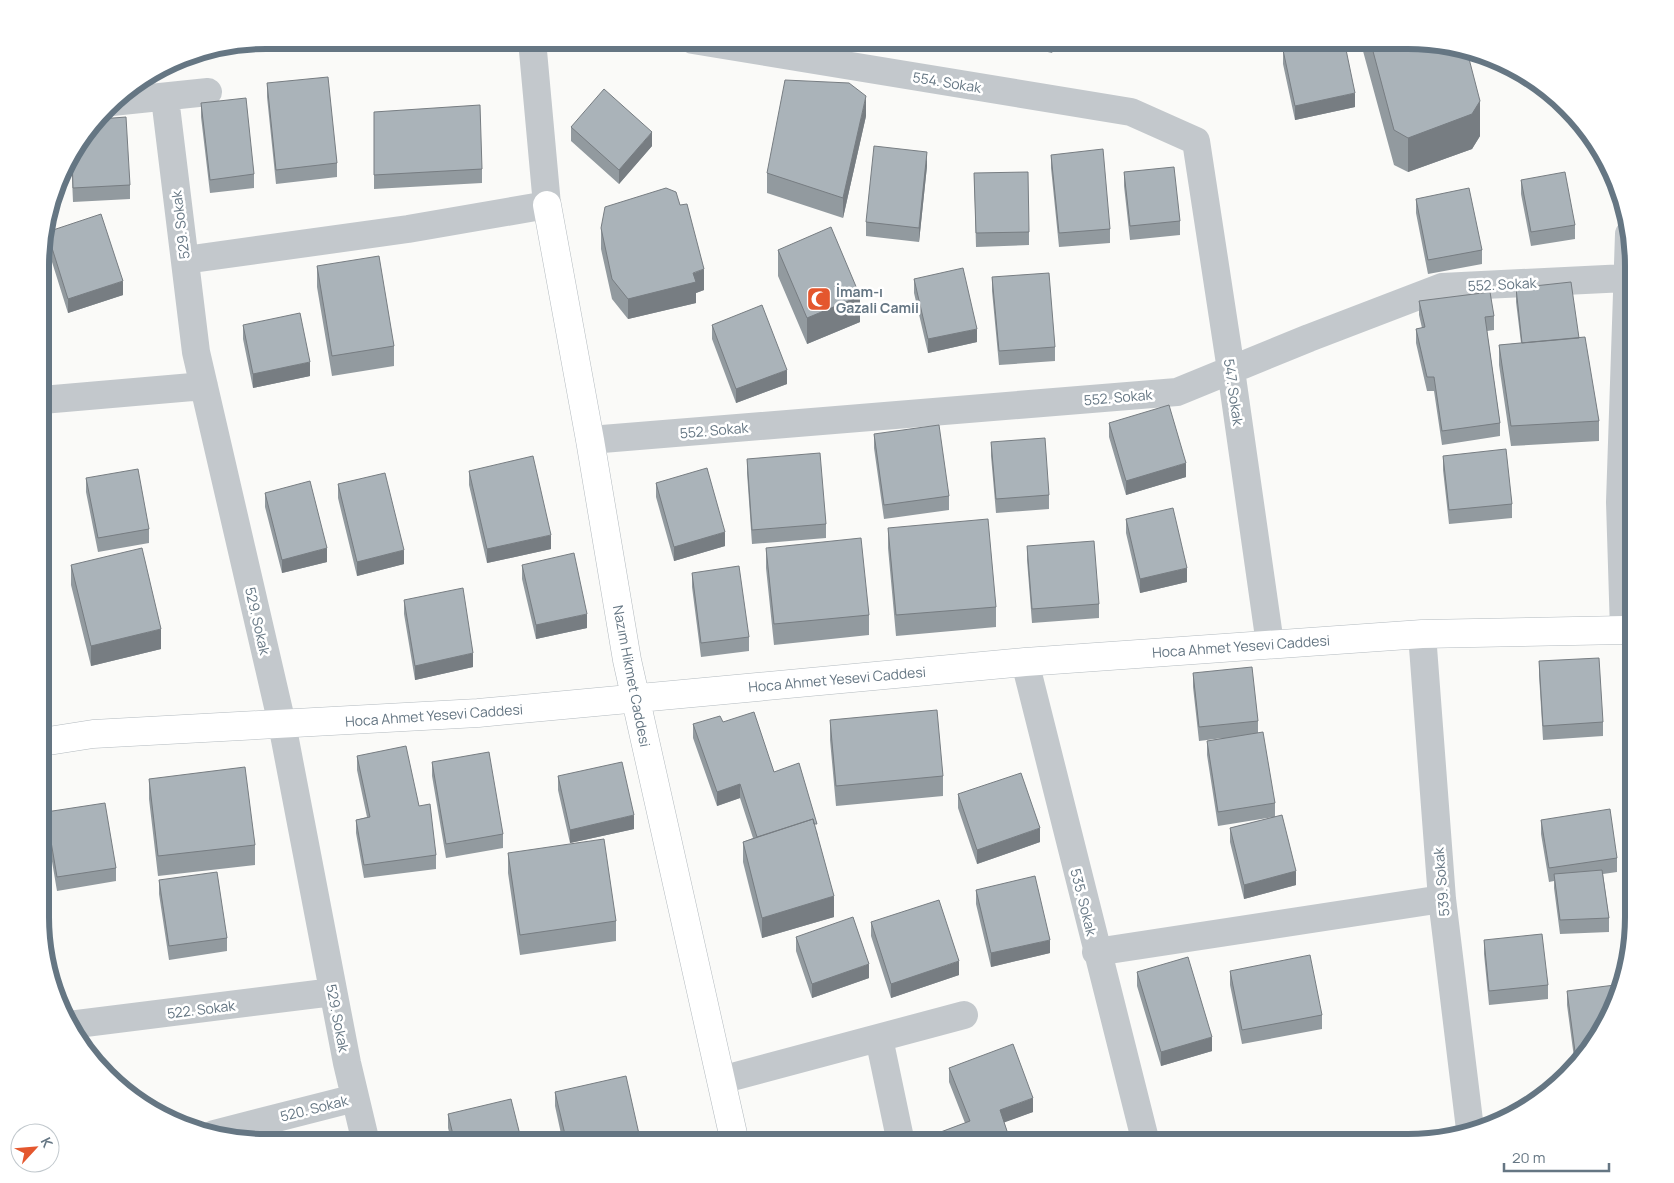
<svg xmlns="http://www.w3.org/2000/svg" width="1674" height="1183" font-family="Manrope,sans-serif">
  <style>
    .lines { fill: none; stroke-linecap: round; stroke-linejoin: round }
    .secondary-casing { stroke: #b3babf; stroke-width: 29 }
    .street { stroke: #c3c8cc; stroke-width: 28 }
    .secondary { stroke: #fff; stroke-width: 28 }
    .wall { fill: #929a9f }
    .shaded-wall { fill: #777d82 }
    .building { fill: #aab3b9; stroke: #777d82 }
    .labels { text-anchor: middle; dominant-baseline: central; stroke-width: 5; stroke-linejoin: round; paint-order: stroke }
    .street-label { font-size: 14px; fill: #657683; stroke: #fff }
    .poi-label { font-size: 14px; font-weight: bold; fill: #657683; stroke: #fff; text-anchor: start }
    .rim { fill: none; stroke: #657683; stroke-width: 6 }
  </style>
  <rect width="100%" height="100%" fill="#fafaf8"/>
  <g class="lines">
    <defs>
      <path id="secondary" d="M547 205 590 440 627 660 735 1143
        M42 742 93 734 478 713 1025 662 1422 634 1624 630 1634 632"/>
    </defs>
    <use href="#secondary" class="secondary-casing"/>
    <path class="street" d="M693 40 1131 112 1196 141 1231 370 1270 644
      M165 98 196 352 282 724 347 1063 366 1143
      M112 102 208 92
      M185 260 408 229 547 205 532 40
      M42 400 204 386
      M590 440 1177 392 1309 338 1442 287 1626 278
      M1624 630 1620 502 1629 234
      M1422 634 1442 899 1470 1129
      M1025 662 1146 1143
      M1096 952 1442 899
      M69 1025 333 992
      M879 1038 901 1143
      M721 1080 964 1015
      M214 1134 355 1098"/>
    <use href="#secondary" class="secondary"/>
  </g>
  <path class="wall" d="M996 40H1055L1052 53Z
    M1360 40H1423L1480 136 1472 149 1408 172 1394 165Z
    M1283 50 1355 107 1295 120 1283 64Z
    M267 83 337 163V177L276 184 267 97Z
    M201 103 254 174V188L210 193 201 117Z
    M374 112 482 169V183L374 189Z
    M866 116 843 218 767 193V173Z
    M100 119 130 185V199L73 202 71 156Z
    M571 127 652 146 619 184 571 141Z
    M1051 155 1110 229V243L1059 247 1051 168Z
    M927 166 919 242 866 236V222Z
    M1124 172 1180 221V235L1130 240 1124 186Z
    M974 173 1029 232V245L976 247Z
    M1521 180 1575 225V239L1531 246 1521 194Z
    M1416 199 1482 250V264L1428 274 1416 213Z
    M601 228 704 290 696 293V303L628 319 612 299 601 249Z
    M47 232 123 295 68 313 47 246Z
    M778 250 860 322 807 344 778 276Z
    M317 266 394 346V366L332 376 317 287Z
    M992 277 1055 347V361L999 365 992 291Z
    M914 279 977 342 928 353 914 293Z
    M1516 288 1579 338 1599 421V441L1511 446 1499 365V345L1521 343 1516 302Z
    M1419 301 1494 316V330L1487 331 1500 423V436L1442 445 1434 391H1427L1416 343V329L1422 328 1419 315Z
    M243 325 310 376 253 388 243 339Z
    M712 325 787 384 736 403 712 339Z
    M1109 423 1186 477 1126 495 1109 437Z
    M874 434 949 496V510L884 519 874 448Z
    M991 442 1049 495V509L996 513 991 456Z
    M1443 456 1512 504V518L1449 524 1443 470Z
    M747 459 826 524V538L752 544 747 473Z
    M469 471 551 549 487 563 469 485Z
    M86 478 149 529V543L98 552 86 492Z
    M656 483 725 546 674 561 656 497Z
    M338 484 404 564 357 576 338 498Z
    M265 493 327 562 282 573 265 507Z
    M1126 519 1187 582 1140 593 1126 533Z
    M888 528 996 607V627L896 636 888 548Z
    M1027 546 1099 604V618L1032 623 1027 560Z
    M766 548 869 615V635L774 645 766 568Z
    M71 565 161 649 91 666 71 585Z
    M522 565 587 628 536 639 522 579Z
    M692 573 749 637V651L701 657 692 587Z
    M42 585 51 654V668H42Z
    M404 600 473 667 415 680 404 614Z
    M1539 661 1603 722V736L1543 740 1539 675Z
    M1193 673 1258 721V733L1275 803V816L1296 885 1244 899 1230 842V828L1274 817 1218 826 1207 755V741L1223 738 1199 741 1193 687Z
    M830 720 943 776V796L836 806 830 740Z
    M723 722 774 772 817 832 834 917 762 938 743 862V842L753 838 740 798 717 806 693 738V724Z
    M357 756 419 806 436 855V869L364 878 356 833V820L367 817 357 770Z
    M432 762 503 834V848L446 858 432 776Z
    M558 776 634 829 570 843 558 790Z
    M149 779 255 845V865L158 876 149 799Z
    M958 794 1040 842 977 864 958 808Z
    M46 812 116 868V881L57 891 46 826Z
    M1541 820 1617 858V872L1603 874 1609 918V932L1560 934 1554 888V881L1549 882 1541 834Z
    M508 853 616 921V941L520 955 508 873Z
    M159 880 227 938V951L169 960 159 894Z
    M976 890 1050 953 991 967 976 904Z
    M871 922 959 975 891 998 871 936Z
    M796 937 869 978 812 998 796 951Z
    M1484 940 1548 985V999L1489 1005 1484 954Z
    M1230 971 1322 1015V1029L1242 1044 1230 985Z
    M1137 972 1212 1051 1161 1066 1137 986Z
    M1567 991 1587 1055 1575 1065 1567 1005Z
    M949 1068 1033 1112 1004 1122 1011 1143H938V1133L965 1123 949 1082Z
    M555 1092 641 1143H563L555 1106Z
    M448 1114 522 1143H452L448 1128Z"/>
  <path class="shaded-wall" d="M1052 40H1055L1052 53Z
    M1355 93V107L1295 120V106Z
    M866 96V116L843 218V198Z
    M1480 101V136L1472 149 1408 172V138Z
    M652 132V146L619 184V170Z
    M927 152V166L919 242V228Z
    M704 269V290L696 293V303L628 319V299Z
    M123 281V295L68 313V299Z
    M860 296V322L807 344V318Z
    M977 329V342L928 353V339Z
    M310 362V376L253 388V374Z
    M787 370V384L736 403V389Z
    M1186 463V477L1126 495V481Z
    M725 532V546L674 561V547Z
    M551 535V549L487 563V549Z
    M327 548V562L282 573V560Z
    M404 550V564L357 576V562Z
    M1187 568V582L1140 593V579Z
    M587 614V628L536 639V625Z
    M161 629V649L91 666V646Z
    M473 653V667L415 680V666Z
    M740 784V798L717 806V792Z
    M634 815V829L570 843V830Z
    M1040 828V842L977 864V850Z
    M1296 871V885L1244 899V885Z
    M834 896V917L762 938V918Z
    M1050 940V953L991 967V953Z
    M959 961V975L891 998V984Z
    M869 964V978L812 998V984Z
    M1212 1037V1051L1161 1066V1052Z
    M1033 1098V1112L1000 1124V1110Z"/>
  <path class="building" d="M1328 40H1344L1355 93 1295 106 1283 50Z
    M1370 40H1423L1467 51 1480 101 1472 114 1408 138 1394 130Z
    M328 77 337 163 276 170 267 83Z
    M785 80 849 83 866 96 843 198 767 173Z
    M604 89 652 132 619 170 571 127Z
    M246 98 254 174 210 180 201 103Z
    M480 105 482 169 374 175V112Z
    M126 117 130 185 73 188 72 155 100 119Z
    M874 146 927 152 919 228 866 222Z
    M1103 149 1110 229 1059 233 1051 155Z
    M1174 167 1180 221 1130 226 1124 172Z
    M1028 172 1029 232 976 233 974 173Z
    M1565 172 1575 225 1531 232 1521 180Z
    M666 188 676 192 680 205 687 204 704 269 693 273 696 282 628 299 612 279 601 228 605 207Z
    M1469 188 1482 250 1428 260 1416 199Z
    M101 214 123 281 68 299 47 232Z
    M831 227 860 296 807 318 778 250Z
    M379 256 394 346 332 356 317 266Z
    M963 268 977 329 928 339 914 279Z
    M1049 273 1055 347 999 351 992 277Z
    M1571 282 1579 338 1522 343 1516 288Z
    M1490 292 1494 316 1485 317 1500 423 1442 431 1434 377H1427L1416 329 1425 327 1419 301Z
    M762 305 787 370 736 389 712 325Z
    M300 313 310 362 253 374 243 325Z
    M1585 337 1599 421 1511 426 1499 345Z
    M1169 405 1186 463 1126 481 1109 423Z
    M939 425 949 496 884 505 874 434Z
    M1045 438 1049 495 996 499 991 442Z
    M1506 449 1512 504 1449 510 1443 456Z
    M820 453 826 524 752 530 747 459Z
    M533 456 551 535 487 549 469 471Z
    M707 468 725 532 674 547 656 483Z
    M138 469 149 529 98 538 86 478Z
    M385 473 404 550 357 562 338 484Z
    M310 481 327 548 282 560 265 493Z
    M1173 508 1187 568 1140 579 1126 519Z
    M988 519 996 607 896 615 888 528Z
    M861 538 869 615 774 624 766 548Z
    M1094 541 1099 604 1032 609 1027 546Z
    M142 548 161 629 91 646 71 565Z
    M574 553 587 614 536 625 522 565Z
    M739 566 749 637 701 643 692 573Z
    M42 585H46L51 654H42Z
    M463 588 473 653 415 666 404 600Z
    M1599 658 1603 722 1543 726 1539 661Z
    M1252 667 1258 721 1199 727 1193 673Z
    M937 710 943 776 836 786 830 720Z
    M754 712 774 772 799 763 817 824H814L813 819 757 837 740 784 717 792 693 724 720 716 723 722Z
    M1263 732 1275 803 1218 812 1207 741Z
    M406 746 419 806 430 804 436 855 364 865 356 820 370 817 357 756Z
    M489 752 503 834 446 844 432 762Z
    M622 762 634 815 570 830 558 776Z
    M245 767 255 845 158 856 149 779Z
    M1021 773 1040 828 977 850 958 794Z
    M105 803 116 868 57 877 46 812Z
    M1610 809 1617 858 1549 868 1541 820Z
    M1282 815 1296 871 1244 885 1230 828Z
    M813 819 834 896 762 918 743 842Z
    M604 839 616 921 520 935 508 853Z
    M1602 870 1609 918 1560 920 1554 874Z
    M217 872 227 938 169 946 159 880Z
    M1035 876 1050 940 991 953 976 890Z
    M939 900 959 961 891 984 871 922Z
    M853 917 869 964 812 984 796 937Z
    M1542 934 1548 985 1489 991 1484 940Z
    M1310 955 1322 1015 1242 1030 1230 971Z
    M1188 957 1212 1037 1161 1052 1137 972Z
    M1623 984 1622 990 1587 1055 1583 1058 1576 1059 1567 991Z
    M1013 1044 1033 1098 1000 1110 1011 1143H941L938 1133 970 1121 949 1068Z
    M626 1076 641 1143H567L555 1092Z
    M511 1099 522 1143H455L448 1114Z"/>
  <defs>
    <symbol id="mosque-square" viewBox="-11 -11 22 22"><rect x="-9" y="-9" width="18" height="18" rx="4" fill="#e4572e" stroke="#fff"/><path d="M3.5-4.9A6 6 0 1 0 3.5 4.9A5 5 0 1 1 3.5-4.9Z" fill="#fff"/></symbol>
  </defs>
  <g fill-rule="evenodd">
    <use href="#mosque-square" x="805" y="285" width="28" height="28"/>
  </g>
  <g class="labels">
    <g class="street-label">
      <text transform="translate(947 82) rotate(9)">554. Sokak</text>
      <text transform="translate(180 225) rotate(-97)">529. Sokak</text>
      <text transform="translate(1502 284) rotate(-3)">552. Sokak</text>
      <text transform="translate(1234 392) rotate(82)">547. Sokak</text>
      <text transform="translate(1118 397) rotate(-5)">552. Sokak</text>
      <text transform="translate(714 430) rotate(-5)">552. Sokak</text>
      <text transform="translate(258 621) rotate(77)">529. Sokak</text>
      <text transform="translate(1241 646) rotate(-4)">Hoca Ahmet Yesevi Caddesi</text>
      <text transform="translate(632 676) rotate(79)">Nazım Hikmet Caddesi</text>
      <text transform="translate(837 679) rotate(-5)">Hoca Ahmet Yesevi Caddesi</text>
      <text transform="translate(434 715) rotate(-4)">Hoca Ahmet Yesevi Caddesi</text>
      <text transform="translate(1441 882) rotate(-95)">539. Sokak</text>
      <text transform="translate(1084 902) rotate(76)">535. Sokak</text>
      <text transform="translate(201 1009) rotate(-7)">522. Sokak</text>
      <text transform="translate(338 1018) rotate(79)">529. Sokak</text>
      <text transform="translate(314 1108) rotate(-14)">520. Sokak</text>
    </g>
    <g class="poi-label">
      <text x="836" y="291">İmam-ı<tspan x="836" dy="16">Gazali Camii</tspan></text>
    </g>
  </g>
  <path d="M0 0H1674V1183H0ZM266 49H1408A217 217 0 0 1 1625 266V917A217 217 0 0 1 1408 1134H266A217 217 0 0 1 49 917V266A217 217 0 0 1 266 49Z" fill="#fff" fill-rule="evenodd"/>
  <path class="rim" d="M266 49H1408A217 217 0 0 1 1625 266V917A217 217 0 0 1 1408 1134H266A217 217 0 0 1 49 917V266A217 217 0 0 1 266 49Z"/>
  <g transform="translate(35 1148) rotate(64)"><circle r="24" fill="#ffffff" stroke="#c1c8cd"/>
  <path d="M0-4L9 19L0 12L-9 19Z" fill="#e4572e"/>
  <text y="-8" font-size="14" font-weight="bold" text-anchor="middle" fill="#657683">K</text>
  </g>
  <path d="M1504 1163v8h105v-8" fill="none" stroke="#657683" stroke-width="2.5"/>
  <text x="1512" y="1163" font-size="15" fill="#657683" stroke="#ffffff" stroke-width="4" paint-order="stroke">20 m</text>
</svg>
